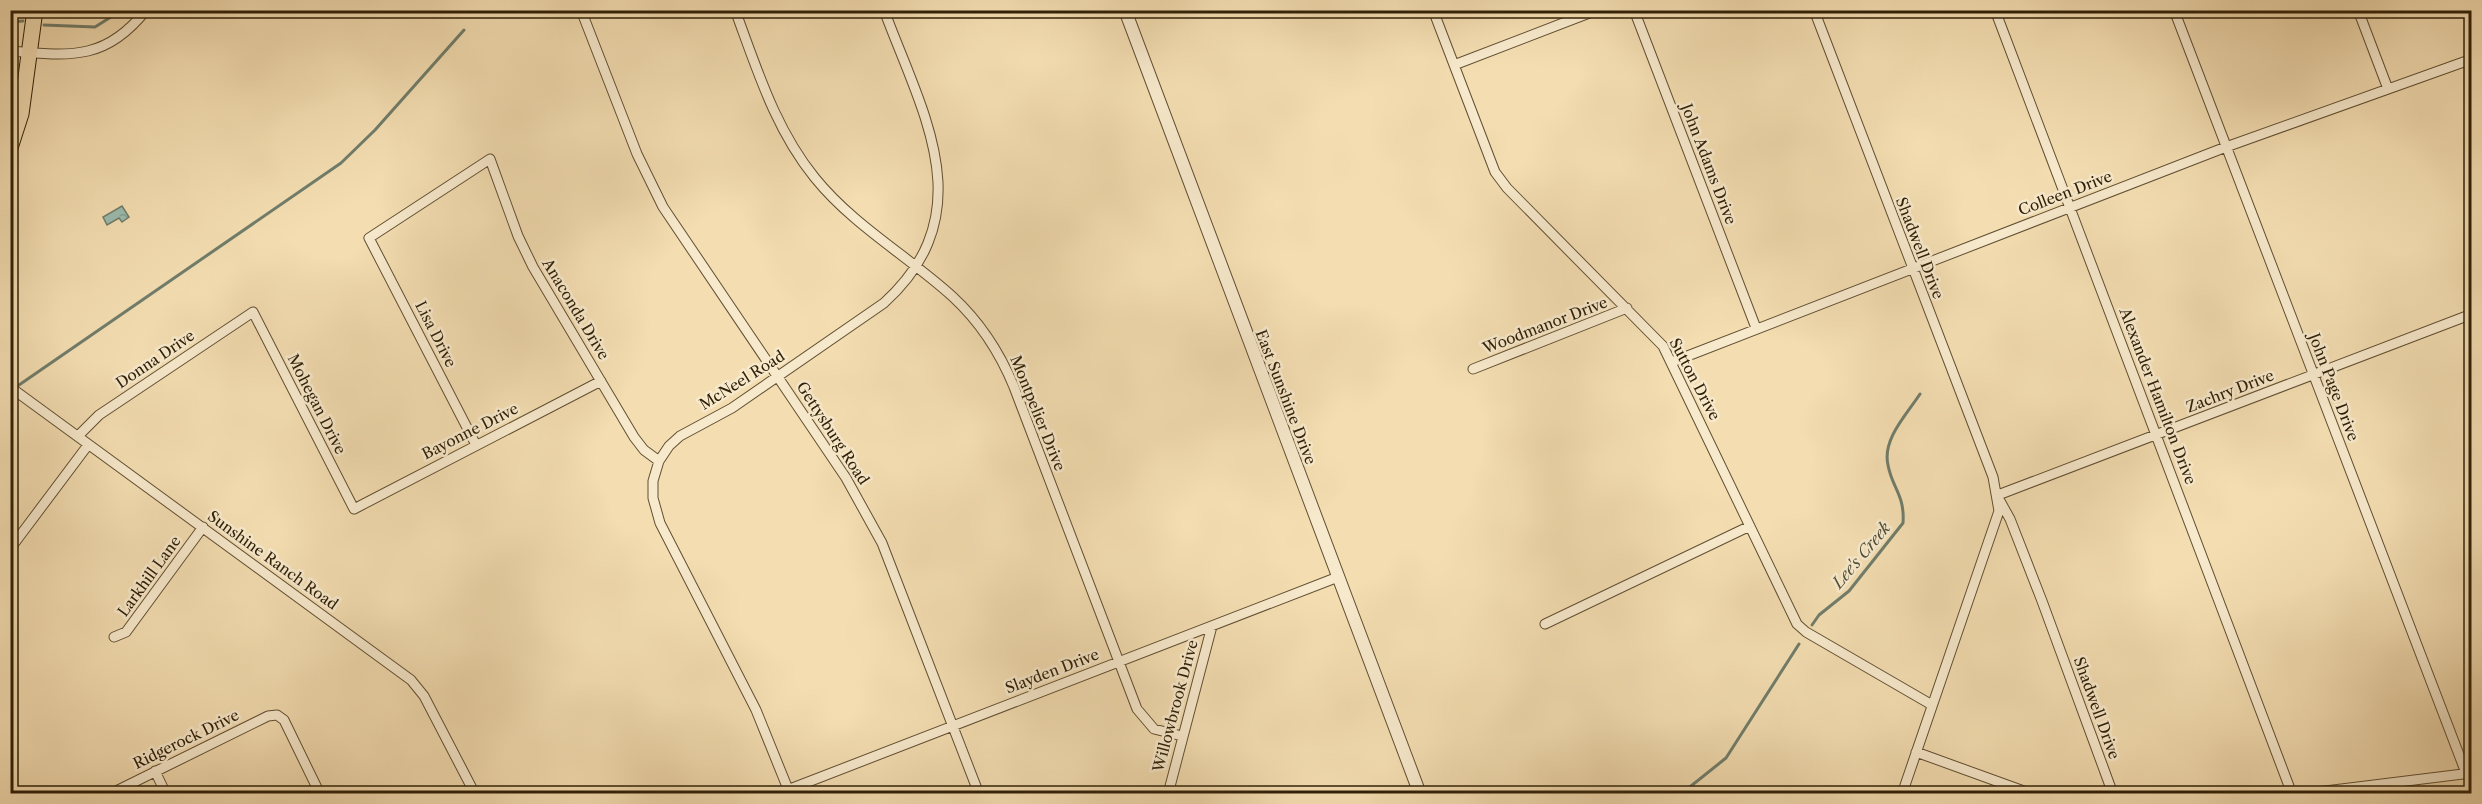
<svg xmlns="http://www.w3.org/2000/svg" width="2482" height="804" font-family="'Libre Caslon Text',serif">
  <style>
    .water { fill: url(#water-ripples); stroke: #707d6b; stroke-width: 1.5 }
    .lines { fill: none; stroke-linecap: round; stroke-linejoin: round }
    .stream { stroke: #707d6b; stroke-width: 3 }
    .minor-casing { stroke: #614f32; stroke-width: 11 }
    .tertiary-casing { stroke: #614f32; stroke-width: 14 }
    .primary-casing { stroke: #302007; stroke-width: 17 }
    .minor { stroke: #f7e9cc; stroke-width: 9 }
    .tertiary { stroke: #f7e9cc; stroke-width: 12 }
    .primary { stroke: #f3ddb1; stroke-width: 15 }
    .labels { text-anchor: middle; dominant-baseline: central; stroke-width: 5; stroke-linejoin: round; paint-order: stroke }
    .street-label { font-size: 15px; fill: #302007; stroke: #f7e9cc }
    .water-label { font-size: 16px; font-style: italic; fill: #504e39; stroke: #f7e9cc }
  </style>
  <defs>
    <pattern id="water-ripples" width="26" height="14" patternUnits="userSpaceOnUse" patternTransform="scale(1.5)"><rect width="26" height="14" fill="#9bbbae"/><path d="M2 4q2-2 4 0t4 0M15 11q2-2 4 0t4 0" fill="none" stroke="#86a094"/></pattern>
  </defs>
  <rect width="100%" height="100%" fill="#f3ddb1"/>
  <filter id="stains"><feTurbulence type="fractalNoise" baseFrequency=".00333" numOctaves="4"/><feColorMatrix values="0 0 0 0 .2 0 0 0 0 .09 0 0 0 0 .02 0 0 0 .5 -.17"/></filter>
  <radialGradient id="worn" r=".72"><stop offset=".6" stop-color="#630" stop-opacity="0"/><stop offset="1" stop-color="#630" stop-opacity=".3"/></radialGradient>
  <path class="water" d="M122 206 129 217 122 222 119 218 107 225 103 217Z"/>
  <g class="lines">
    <path class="stream" d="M10 22 23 21
      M44 25 95 27 122 10
      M19 385 341 163 375 130 464 30
      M1812 625 1819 615 1849 591 1903 523C1905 495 1892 488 1888 465 1882 439 1907 414 1920 394
      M1681 794 1726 758 1799 644"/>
    <defs>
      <path id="minor" d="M581 10 637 154 663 207 846 478 882 543 979 794
        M735 10C757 69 775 129 815 178 854 226 908 256 953 297 980 322 1000 353 1014 387L1137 709 1154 729 1182 736
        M1433 10 1495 172 1507 188 1663 346 1797 624 1806 632 1932 705
        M1634 10 1756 328
        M1814 10 1993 477 1999 511 1902 794
        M1995 10 2292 794
        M2174 10 2466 773
        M2358 10 2388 89
        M10 51C70 56 106 61 146 10
        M1454 65 1597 10
        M1672 362 2226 147 2472 59
        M1473 369 1627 308
        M10 387 411 680 424 696 475 794
        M78 436 99 415 253 312 354 509 601 381
        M476 445 369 238 490 159 518 236 533 267 634 437 644 450 659 461
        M1998 495 2472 314
        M2000 501 2010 519 2042 601 2113 794
        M10 549 88 445
        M1545 624 1750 526
        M114 637 126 632 203 527
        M1916 752 2032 794
        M155 771 166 794
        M10 788 13 794
        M110 794 268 716 277 715 284 720 320 794
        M777 794 1338 577
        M790 794 756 710 660 523 653 498V481L659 461 669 446 680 436 732 408 884 303C984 212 922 113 884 10
        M1168 794 1212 626
        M2301 794 2471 773"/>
      <path id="tertiary" d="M1125 10 1420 794"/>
      <path id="primary" d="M10 148 21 114 35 10"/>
    </defs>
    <use href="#minor" class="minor-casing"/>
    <use href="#tertiary" class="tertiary-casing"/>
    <use href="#primary" class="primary-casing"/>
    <use href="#minor" class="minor"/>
    <use href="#tertiary" class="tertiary"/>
    <use href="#primary" class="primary"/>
  </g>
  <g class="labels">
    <g class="street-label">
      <text transform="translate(1709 164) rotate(69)">John Adams Drive</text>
      <text transform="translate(2065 193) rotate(-21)">Colleen Drive</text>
      <text transform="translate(1920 248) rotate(69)">Shadwell Drive</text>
      <text transform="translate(576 309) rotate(59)">Anaconda Drive</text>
      <text transform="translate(1545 325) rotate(-21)">Woodmanor Drive</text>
      <text transform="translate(436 334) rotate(63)">Lisa Drive</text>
      <text transform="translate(155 359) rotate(-34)">Donna Drive</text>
      <text transform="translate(1695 379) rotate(62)">Sutton Drive</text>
      <text transform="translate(742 380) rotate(-32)">McNeel Road</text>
      <text transform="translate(2334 387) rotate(69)">John Page Drive</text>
      <text transform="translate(2230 391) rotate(-21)">Zachry Drive</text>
      <text transform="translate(2158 396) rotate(69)">Alexander Hamilton Drive</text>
      <text transform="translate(1286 397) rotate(69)">East Sunshine Drive</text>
      <text transform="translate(317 404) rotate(63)">Mohegan Drive</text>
      <text transform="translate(1038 413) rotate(68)">Montpelier Drive</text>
      <text transform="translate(470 431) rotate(-27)">Bayonne Drive</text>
      <text transform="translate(833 433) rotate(57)">Gettysburg Road</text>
      <text transform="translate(273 560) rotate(36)">Sunshine Ranch Road</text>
      <text transform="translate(149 576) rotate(-54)">Larkhill Lane</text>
      <text transform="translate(1052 671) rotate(-21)">Slayden Drive</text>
      <text transform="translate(1175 706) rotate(-75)">Willowbrook Drive</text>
      <text transform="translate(2097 708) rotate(70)">Shadwell Drive</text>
      <text transform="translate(186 739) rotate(-26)">Ridgerock Drive</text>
    </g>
    <g class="water-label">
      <text transform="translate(1861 555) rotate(-50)">Lee's Creek</text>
    </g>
  </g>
  <rect width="2482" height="804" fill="none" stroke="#f3ddb1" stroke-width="36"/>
  <rect x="12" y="12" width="2458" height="780" fill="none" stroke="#302007" stroke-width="3"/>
  <rect x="18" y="18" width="2446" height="768" fill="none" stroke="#302007" stroke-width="1.5"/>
  <rect width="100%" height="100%" filter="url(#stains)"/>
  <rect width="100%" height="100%" fill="url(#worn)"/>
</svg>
